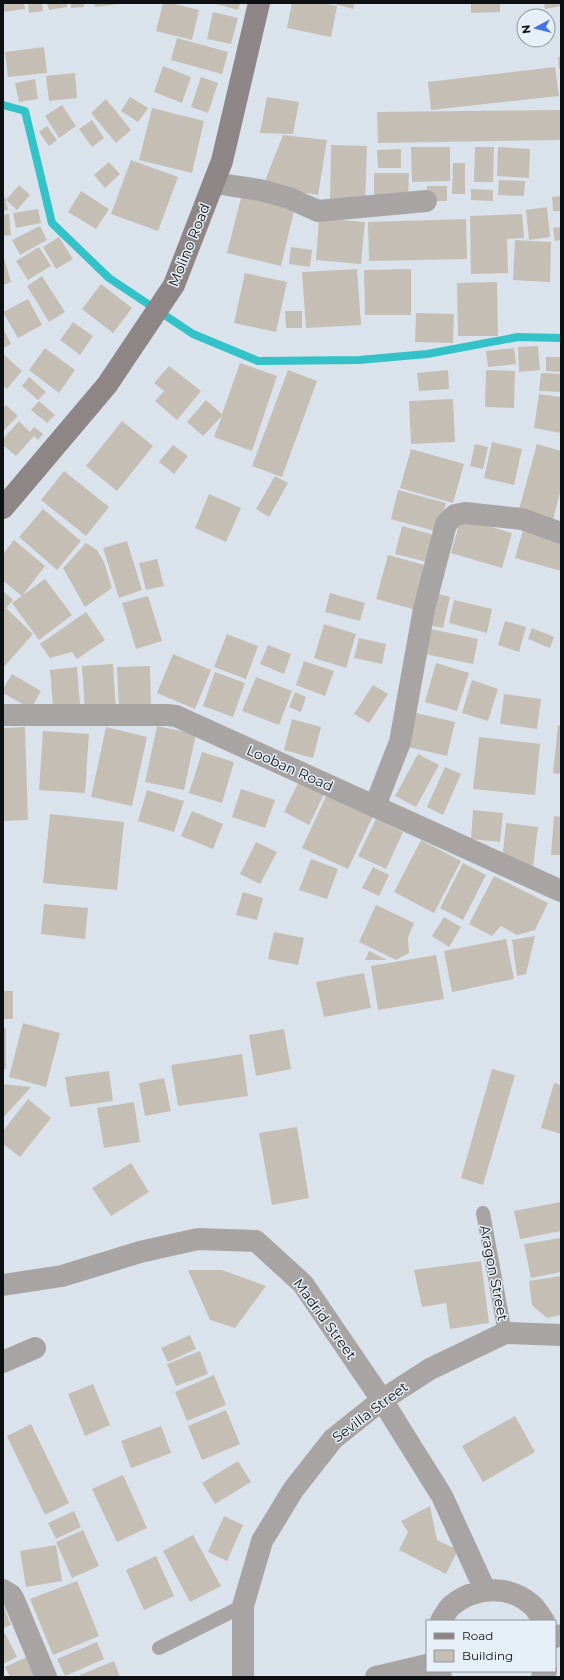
<svg xmlns="http://www.w3.org/2000/svg" width="564" height="1680" font-family="Montserrat,sans-serif">
  <style>
    .lines { fill: none; stroke-linecap: round; stroke-linejoin: round }
    .stream { stroke: #32c2c8; stroke-width: 8 }
    .building { fill: #c5beb5 }
    .lane { stroke: #a9a4a4; stroke-width: 14 }
    .street { stroke: #a9a4a4; stroke-width: 22 }
    .secondary { stroke: #8e8586; stroke-width: 22 }
    .labels { text-anchor: middle; dominant-baseline: central; stroke-width: 3; stroke-linejoin: round; paint-order: stroke }
    .street-label { font-size: 14px; fill: #0c1012; stroke: #e7f0f8 }
  </style>
  <rect width="100%" height="100%" fill="#dae3eb"/>
  <g class="lines">
    <path class="stream" d="M3 105 25 111 52 223 109 278 193 334 258 361 359 360 427 354 518 337 561 338"/>
  </g>
  <path class="building" d="M3 3H24L25 9 3 12Z
    M28 3H42L43 11 29 13Z
    M47 3H67V7L49 10Z
    M71 3H84V7L71 8Z
    M94 3H119V4L95 7Z
    M163 3H171L199 10 192 40 156 31Z
    M213 3H240L238 10Z
    M292 3H322L337 6 331 37 287 28Z
    M331 3H355L353 9Z
    M471 3H500V12L471 13Z
    M544 3H561V6L545 9Z
    M213 12 238 18 231 44 207 39Z
    M177 38 228 52 222 74 171 60Z
    M44 47 47 73 8 77 5 52Z
    M558 57H561V69H559Z
    M163 66 191 77 182 103 154 92Z
    M555 67 559 96 431 110 428 82Z
    M75 73 77 98 49 101 46 76Z
    M201 77 218 83 208 113 191 107Z
    M35 79 38 99 19 102 15 83Z
    M130 97 148 108 138 122 121 111Z
    M267 97 299 102 293 134 260 133Z
    M106 99 131 130 116 143 91 113Z
    M62 105 76 126 59 138 45 116Z
    M152 108 204 121 192 173 139 160Z
    M561 110V140L378 143 377 112Z
    M92 120 104 138 92 147 79 129Z
    M47 126 57 140 49 146 39 132Z
    M283 135 327 140 318 195 263 186Z
    M331 145 367 146 365 203 330 202Z
    M411 147H450V181L412 182Z
    M475 147H494L493 182H474Z
    M498 147 530 149 529 178 497 176Z
    M401 149V168H378L377 150Z
    M131 160 178 177 158 231 111 214Z
    M109 162 120 174 105 188 94 175Z
    M453 163H465V194H452Z
    M374 173H409L408 197H374Z
    M499 180 525 181 524 196 498 195Z
    M19 185 30 195 17 210 6 200Z
    M427 186H447V201H427Z
    M471 189 493 190V201L471 200Z
    M81 191 109 209 96 229 68 212Z
    M242 194 295 207 281 266 227 253Z
    M561 196V211H553L552 197Z
    M5 197 8 210 3 211V198Z
    M547 207 550 237 529 240 526 210Z
    M38 209 41 223 16 228 13 213Z
    M9 214 11 235 3 236V215Z
    M522 214 524 238 507 239 508 273 471 274 470 216Z
    M319 218 365 222 361 264 316 260Z
    M466 219 467 259 369 261 368 222Z
    M40 226 47 240 20 255 12 240Z
    M561 227V240L555 241 553 228Z
    M59 237 73 259 56 269 43 247Z
    M515 240 551 242 550 282 513 280Z
    M39 247 51 266 28 280 16 261Z
    M291 247 312 250 310 267 289 264Z
    M3 255 11 282 3 285Z
    M357 269 361 325 306 328 302 272Z
    M411 269V315H365L364 270Z
    M245 273 287 282 276 332 234 323Z
    M42 276 65 312 49 322 27 286Z
    M497 282 498 336H458L457 283Z
    M101 284 132 308 113 333 82 309Z
    M28 299 42 325 18 338 3 312Z
    M285 311H302V328H286Z
    M416 313 454 314 453 343 415 342Z
    M73 322 93 336 80 355 60 340Z
    M3 328 11 344 3 348Z
    M538 346 540 370 519 372 518 347Z
    M45 348 75 370 59 393 29 370Z
    M514 348 516 364 488 367 486 351Z
    M3 354 22 371 7 389 3 386Z
    M546 357H561V372L546 371Z
    M240 363 277 376 252 451 214 437 222 416 203 436 187 422 206 400 222 414Z
    M169 366 201 391 177 420 155 401 164 391 154 383Z
    M288 370 317 381 282 477 252 466Z
    M448 370 449 389 419 391 417 373Z
    M486 370 515 371 514 408 485 407Z
    M541 373 561 374V392L539 391Z
    M29 377 46 392 38 400 22 386Z
    M539 394 561 397V433L534 428Z
    M453 399 455 442 411 444 409 401Z
    M39 401 55 415 47 423 31 410Z
    M6 405 18 416 3 431V408Z
    M19 421 30 432 34 427 43 434 38 440 34 436 16 456 3 445V439Z
    M122 421 153 446 117 491 86 466Z
    M492 442 522 449 514 485 484 478Z
    M475 444 488 447 483 469 470 466Z
    M537 444 561 451V489L552 523 518 513Z
    M173 445 188 456 174 474 159 462Z
    M411 449 464 464 453 503 400 488Z
    M64 471 109 507 86 536 41 500Z
    M275 476 288 483 269 517 256 509Z
    M398 490 446 503 438 532 391 519Z
    M209 494 241 508 226 542 195 528Z
    M43 509 81 541 57 570 19 537Z
    M461 518 512 533 502 568 451 553Z
    M402 526 438 536 431 563 395 554Z
    M523 530 561 542V571L515 558Z
    M14 540 45 566 22 596 3 581V554Z
    M127 541 142 590 119 598 103 548Z
    M86 543 97 550 104 562 112 588 85 607 63 568Z
    M388 555 432 567 420 611 376 599Z
    M157 559 164 586 146 590 139 563Z
    M45 579 72 615 39 640 12 603Z
    M3 591 13 600 6 608 33 634 3 668Z
    M431 592 450 597 443 628 423 624Z
    M330 593 365 603 360 621 325 612Z
    M148 596 162 641 136 649 122 603Z
    M454 600 492 609 487 633 449 623Z
    M86 612 105 640 77 659 72 652 50 658 40 644Z
    M505 621 526 627 519 652 498 645Z
    M324 624 356 634 346 668 314 658Z
    M532 628 554 637 550 648 528 639Z
    M431 629 478 639 473 664 425 654Z
    M227 634 258 646 246 679 214 667Z
    M359 638 386 644 382 664 354 658Z
    M268 645 291 654 284 674 260 664Z
    M173 654 211 670 195 709 157 693Z
    M304 661 334 671 325 696 296 685Z
    M436 663 469 673 457 711 425 702Z
    M113 664 116 711 85 713 82 666Z
    M150 666 151 710 119 711 117 667Z
    M77 667 80 705 53 707 50 670Z
    M215 672 245 683 233 717 203 706Z
    M12 674 41 691 31 709 3 693V689Z
    M256 677 292 691 279 725 242 711Z
    M472 680 498 689 488 721 462 713Z
    M373 685 388 694 369 723 354 714Z
    M295 692 306 697 301 712 289 707Z
    M504 694 541 699 537 729 500 724Z
    M416 713 455 722 447 756 408 747Z
    M292 719 321 727 313 758 284 750Z
    M558 725 561 726V774L553 773Z
    M157 726 196 734 184 790 145 782Z
    M25 727 28 820 3 821V728Z
    M106 727 147 737 132 806 91 797Z
    M43 731 89 734 85 793 39 790Z
    M479 737 540 744 535 795 473 789Z
    M202 752 234 762 222 803 189 793Z
    M418 754 439 765 416 807 395 796Z
    M445 767 461 774 443 815 427 807Z
    M302 775 327 788 309 825 284 812Z
    M241 789 275 800 265 828 232 817Z
    M147 790 184 801 174 832 138 821Z
    M329 790 375 812 348 869 302 848Z
    M473 810 503 813 500 842 471 839Z
    M192 811 223 824 213 849 181 836Z
    M50 814 124 822 117 890 43 883Z
    M554 816 561 817V855H551Z
    M376 819 403 832 386 869 358 856Z
    M506 823 538 827 533 867 502 863Z
    M421 840 461 861 434 913 394 892Z
    M256 842 277 852 260 884 240 874Z
    M311 859 338 869 327 899 299 890Z
    M463 863 486 875 463 920 440 908Z
    M373 867 389 875 379 896 362 888Z
    M494 876 548 903 535 930 517 935 501 926 492 936 469 924Z
    M243 892 263 898 257 920 236 915Z
    M44 904 88 908 85 939 41 934Z
    M376 905 414 923 408 938 409 953 396 960 359 942Z
    M444 917 461 927 449 947 432 936Z
    M274 932 304 938 298 965 268 959Z
    M535 936 526 974 517 976 512 940Z
    M506 939 514 979 452 992 444 951Z
    M369 951 387 960H365Z
    M436 955 444 999 378 1010 371 966Z
    M364 973 371 1008 324 1017 316 982Z
    M3 991H13V1019H3Z
    M23 1023 60 1033 46 1087 9 1077Z
    M3 1028H6V1069H3Z
    M284 1029 291 1069 256 1076 249 1035Z
    M242 1054 248 1096 178 1106 171 1065Z
    M492 1069 515 1075 483 1185 461 1178Z
    M109 1071 113 1101 70 1107 65 1077Z
    M164 1078 171 1111 145 1116 139 1083Z
    M554 1083 561 1085V1134L541 1128Z
    M3 1084 31 1087 3 1118Z
    M28 1099 51 1118 20 1157 3 1144V1131Z
    M134 1102 140 1142 104 1148 97 1108Z
    M297 1127 309 1198 272 1205 259 1133Z
    M131 1163 149 1192 111 1216 92 1188Z
    M561 1202V1231L520 1239 514 1211Z
    M561 1238V1272L531 1278 524 1244Z
    M481 1261 489 1323 450 1329 446 1303 422 1307 414 1270Z
    M188 1270H222L266 1286 235 1328 210 1320Z
    M561 1276V1315L547 1318 532 1305 529 1281Z
    M190 1335 196 1349 168 1362 161 1348Z
    M200 1351 208 1374 176 1386 167 1364Z
    M214 1375 226 1405 187 1421 175 1392Z
    M93 1384 110 1425 85 1436 68 1394Z
    M226 1410 240 1444 202 1460 188 1426Z
    M515 1416 535 1452 483 1482 462 1446Z
    M31 1424 69 1503 45 1515 7 1436Z
    M161 1426 171 1453 131 1468 121 1441Z
    M238 1461 251 1482 215 1504 202 1483Z
    M123 1475 147 1528 117 1542 92 1489Z
    M430 1506 437 1540 458 1550 446 1574 399 1550 408 1532 401 1521Z
    M74 1511 81 1527 56 1539 48 1523Z
    M224 1516 243 1525 227 1561 208 1552Z
    M83 1530 99 1566 72 1578 56 1542Z
    M193 1535 221 1586 190 1602 163 1551Z
    M56 1545 62 1581 26 1587 20 1551Z
    M156 1556 174 1596 144 1610 126 1570Z
    M77 1581 99 1636 53 1655 30 1599Z
    M3 1605 11 1625 3 1628Z
    M5 1633 17 1657 3 1664V1634Z
    M97 1642 104 1659 65 1676 57 1659Z
    M31 1655 40 1677H10L5 1667Z
    M114 1661 120 1677H81L80 1675Z"/>
  <g class="lines">
    <path class="lane" d="M483 1213 505 1333
      M159 1648 243 1606"/>
    <path class="street" d="M214 183 260 190 289 198 318 211 426 201
      M3 715H168L176 716 561 891
      M375 806 400 742 424 609 446 524 455 515 465 513 522 519 561 533
      M3 1285 62 1276 140 1252 198 1239 256 1241 303 1284 382 1400 442 1496 485 1590
      M3 1362 35 1348
      M3 1590 11 1595 14 1600 46 1677
      M441 1621C444 1616 447 1610 451 1606 475 1586 510 1584 533 1606 537 1610 540 1616 544 1621
      M555 1637 561 1635
      M439 1671 441 1677
      M243 1677V1606L262 1541 293 1490 333 1439 382 1400 430 1369 505 1333 561 1335
      M376 1677 427 1665
      M542 1677 546 1671"/>
    <path class="secondary" d="M3 508 107 385 174 285 222 161 259 3"/>
  </g>
  <g class="labels">
    <g class="street-label">
      <text transform="translate(189 245) rotate(-68)">Molino Road</text>
      <text transform="translate(290 768) rotate(24)">Looban Road</text>
      <text transform="translate(494 1273) rotate(79)">Aragon Street</text>
      <text transform="translate(325 1319) rotate(54)">Madrid Street</text>
      <text transform="translate(370 1412) rotate(-37)">Sevilla Street</text>
    </g>
  </g>
  <rect width="564" height="1680" fill="none" stroke="#0c1012" stroke-width="8"/>
  <rect x="426" y="1620" width="130" height="52" fill="#e7f0f8" stroke="#8f969c"/>
  <rect x="434" y="1633" width="20" height="6" fill="#8e8586" stroke="#8f969c"/>
  <text x="462" y="1640" font-size="12" fill="#0c1012">Road</text>
  <rect x="434" y="1650" width="20" height="12" fill="#c5beb5" stroke="#8f969c"/>
  <text x="462" y="1660" font-size="12" fill="#0c1012">Building</text>
  <g transform="translate(536 28) rotate(263)"><circle r="19" fill="#e7f0f8" stroke="#8f969c"/>
  <path d="M0-3L7 15L0 10L-7 15Z" fill="#4573e4"/>
  <text y="-6" font-size="11" font-weight="bold" text-anchor="middle" fill="#0c1012">N</text>
  </g>
</svg>
